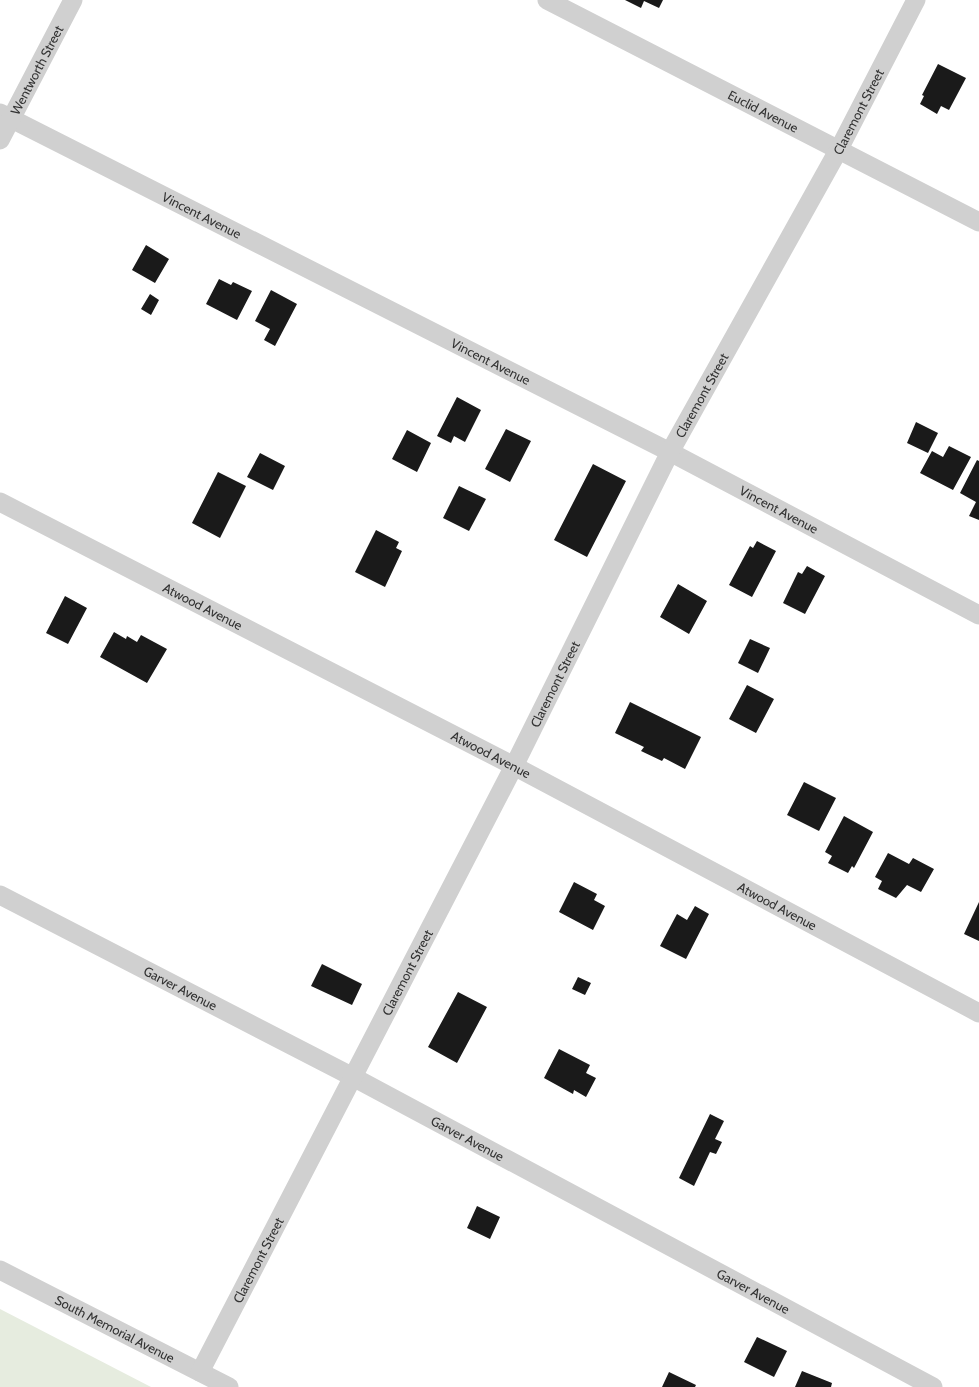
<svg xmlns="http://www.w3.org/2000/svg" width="979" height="1387" font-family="Cabin,sans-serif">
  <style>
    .green { fill: #e6ecdf }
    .building { fill: #1a1a1a }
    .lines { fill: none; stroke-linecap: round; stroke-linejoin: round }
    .minor { stroke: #d0d0d0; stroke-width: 19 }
    .labels { text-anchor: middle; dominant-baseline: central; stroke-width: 4; stroke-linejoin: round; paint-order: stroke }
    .street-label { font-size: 13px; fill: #333; stroke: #fff }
  </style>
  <rect width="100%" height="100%" fill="#fff"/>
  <path class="green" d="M0 1309 151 1387H0Z"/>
  <path class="building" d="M625 0H663L659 8 644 1 641 8Z
    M938 64 966 78 949 110 941 106 937 114 920 104 924 96 922 95Z
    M146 245 169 259 155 283 132 270Z
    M219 279 231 285 233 282 252 291 237 320 206 304Z
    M271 290 297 304 275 346 264 340 270 329 255 321Z
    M150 294 159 300 151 315 141 309Z
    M457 397 481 410 465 442 454 436 451 443 437 436Z
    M916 422 938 433 928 453 907 443Z
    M506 429 531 441 510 482 485 469Z
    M407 430 431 443 417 472 392 459Z
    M949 446 971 457 953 490 920 473 932 451 943 457Z
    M260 453 285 466 273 490 247 477Z
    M977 460 979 461V520L969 516 976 502 960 493Z
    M593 464 626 481 587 557 554 540Z
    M218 472 246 486 220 538 192 523Z
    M459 486 486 499 469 531 443 518Z
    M376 530 399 542 396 548 402 551 385 587 355 572Z
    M757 541 776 551 752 597 729 585 750 546 753 548Z
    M807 566 825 576 805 614 783 603 798 572 802 574Z
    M678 584 707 601 689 634 660 617Z
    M65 596 87 608 68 644 46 633Z
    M114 632 126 639 127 636 137 642 141 635 167 649 147 683 100 657Z
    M750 639 770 648 758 673 738 663Z
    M747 685 774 699 756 733 729 719Z
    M630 702 701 737 685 769 664 758 662 761 641 751 644 747 615 733Z
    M804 782 836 798 819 831 787 815Z
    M844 816 873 832 854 868 852 866 848 873 828 863 832 856 825 852Z
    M888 853 909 864 913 858 934 869 921 892 907 885 896 898 878 889 882 881 875 877Z
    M574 882 597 894 594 900 605 906 593 930 559 912Z
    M979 902V941L964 934Z
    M695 906 709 914 686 959 660 946 677 914 687 920Z
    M322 964 362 984 352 1005 311 986Z
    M578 977 591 983 585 995 572 989Z
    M458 992 487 1007 457 1063 428 1047Z
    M559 1049 590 1065 586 1073 596 1078 586 1097 574 1090 573 1094 544 1078Z
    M710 1114 724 1121 715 1139 722 1142 716 1154 710 1152 694 1186 679 1178Z
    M477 1206 500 1217 490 1239 467 1228Z
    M757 1337 787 1351 774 1377 744 1362Z
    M802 1371 832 1383 831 1387H795Z
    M669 1372 696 1385 695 1387H662Z"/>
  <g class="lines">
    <g class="minor">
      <path id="s1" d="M547 0 979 222"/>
      <path id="s2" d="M0 113 670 452 979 615"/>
      <path id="s3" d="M0 140 73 0"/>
      <path id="s4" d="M0 502 514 766 979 1013"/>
      <path id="s5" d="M0 895 353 1077 933 1387"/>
      <path id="s6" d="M0 1270 229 1387"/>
      <path id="s7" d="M200 1372 514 766 670 452 839 149 916 0"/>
    </g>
  </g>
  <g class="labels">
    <g class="street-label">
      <text stroke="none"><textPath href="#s3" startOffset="79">Wentworth Street</textPath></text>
      <text stroke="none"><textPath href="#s1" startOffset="243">Euclid Avenue</textPath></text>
      <text stroke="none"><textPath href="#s7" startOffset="1422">Claremont Street</textPath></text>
      <text stroke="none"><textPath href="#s2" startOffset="226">Vincent Avenue</textPath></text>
      <text stroke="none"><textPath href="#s2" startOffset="550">Vincent Avenue</textPath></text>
      <text stroke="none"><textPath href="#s7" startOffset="1098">Claremont Street</textPath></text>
      <text stroke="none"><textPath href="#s2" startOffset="874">Vincent Avenue</textPath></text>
      <text stroke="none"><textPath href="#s4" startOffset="228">Atwood Avenue</textPath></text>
      <text stroke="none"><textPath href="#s7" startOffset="774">Claremont Street</textPath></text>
      <text stroke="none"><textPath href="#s4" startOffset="552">Atwood Avenue</textPath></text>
      <text stroke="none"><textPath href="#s4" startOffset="876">Atwood Avenue</textPath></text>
      <text stroke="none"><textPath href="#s7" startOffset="450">Claremont Street</textPath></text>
      <text stroke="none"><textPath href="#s5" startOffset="203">Garver Avenue</textPath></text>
      <text stroke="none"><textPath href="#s5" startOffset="527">Garver Avenue</textPath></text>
      <text stroke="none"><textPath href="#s7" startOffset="126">Claremont Street</textPath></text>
      <text stroke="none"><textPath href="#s5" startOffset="851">Garver Avenue</textPath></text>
      <text stroke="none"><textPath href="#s6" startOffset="129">South Memorial Avenue</textPath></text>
    </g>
  </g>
</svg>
